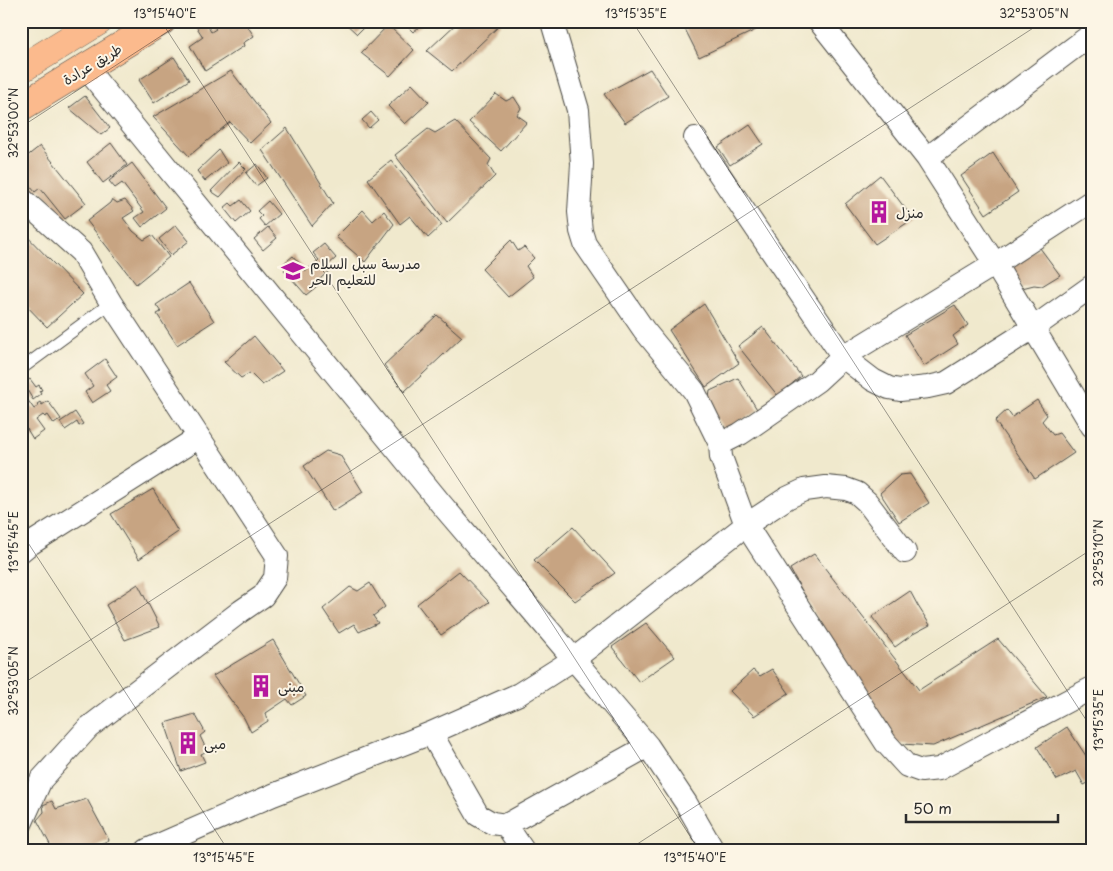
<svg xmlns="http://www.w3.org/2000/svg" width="1113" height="871" font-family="'Playpen Sans','Playpen Sans Arabic',sans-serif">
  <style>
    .building { fill: #c7a482 }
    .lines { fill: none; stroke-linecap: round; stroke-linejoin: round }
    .lane-casing { stroke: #494843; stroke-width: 13 }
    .street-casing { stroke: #494843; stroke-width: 24 }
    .primary-casing { stroke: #494843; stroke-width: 29 }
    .lane { stroke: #fff; stroke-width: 11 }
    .street { stroke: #fff; stroke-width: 22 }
    .primary { stroke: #fbba8d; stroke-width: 28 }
    .ticks { fill: none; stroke: #2b2b2b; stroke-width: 1; stroke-opacity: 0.45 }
    .labels { text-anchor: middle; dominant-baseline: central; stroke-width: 4; stroke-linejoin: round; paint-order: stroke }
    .street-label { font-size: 14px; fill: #2b2b2b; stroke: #fcf5e5 }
    .poi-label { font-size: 14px; fill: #2b2b2b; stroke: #fcf5e5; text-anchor: start }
    .neatline { fill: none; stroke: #2b2b2b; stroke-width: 2 }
    .ticks-label { font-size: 12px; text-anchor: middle; fill: #2b2b2b }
  </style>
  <rect width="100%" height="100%" fill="#fcf5e5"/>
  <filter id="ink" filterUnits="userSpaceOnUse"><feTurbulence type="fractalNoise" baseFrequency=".02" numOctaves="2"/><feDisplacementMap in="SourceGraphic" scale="10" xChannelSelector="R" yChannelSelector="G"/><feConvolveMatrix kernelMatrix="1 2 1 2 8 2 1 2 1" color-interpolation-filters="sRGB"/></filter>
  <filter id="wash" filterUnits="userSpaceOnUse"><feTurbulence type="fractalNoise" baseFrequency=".0096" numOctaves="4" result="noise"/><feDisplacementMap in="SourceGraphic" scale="20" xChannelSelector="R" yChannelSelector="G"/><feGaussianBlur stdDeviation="1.12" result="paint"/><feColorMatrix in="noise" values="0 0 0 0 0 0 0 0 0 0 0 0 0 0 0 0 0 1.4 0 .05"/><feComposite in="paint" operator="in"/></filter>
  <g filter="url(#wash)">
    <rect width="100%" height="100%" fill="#f0e9cd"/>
    <g id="blocks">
      <path class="building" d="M205 21 211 32 216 29 214 27 223 21H226L227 23 230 21H244L254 36 243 43 244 46 205 71 190 46 203 37 196 26Z
        M343 21H370L357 34Z
        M402 21H426L413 32Z
        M459 21H498L501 24 452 71 427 51Z
        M681 21H763L766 25 699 57Z
        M388 25 414 50 390 76 361 53Z
        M174 57 189 80 154 103 139 80Z
        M650 69 668 96 625 123 604 94Z
        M231 71 271 123 250 143 230 122 189 156 153 117Z
        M412 84 429 102 405 124 388 106Z
        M496 94 506 101 514 97 521 108 517 115 527 122 501 151 469 122Z
        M85 96 110 128 101 135 69 108Z
        M371 112 378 120 369 128 362 120Z
        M455 121 491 159 488 165 495 176 447 223 395 155 428 129 435 133Z
        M750 125 763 144 730 165 718 147Z
        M287 128 333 203 312 226 262 150Z
        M111 143 127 165 103 183 87 162Z
        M40 146 86 203 65 219 40 188 35 192 21 175V161Z
        M219 150 227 163 205 181 197 171Z
        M993 153 1018 192 986 214 961 176Z
        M391 160 442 225 428 238 410 216 400 224 368 179Z
        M239 162 246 169 220 197 211 191Z
        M132 163 166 208 142 227 135 218 144 212 122 183 115 188 109 181Z
        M257 164 267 178 256 186 246 173Z
        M880 175 913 219 875 244 845 204Z
        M112 199 117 203 125 200 134 211 123 218 133 231 144 240 152 235 169 257 136 284 87 221 110 203Z
        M241 200 250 211 236 223 224 208 230 203 233 206Z
        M268 201 279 214 265 226 259 219 262 216 257 211Z
        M363 210 373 221 384 211 394 224 365 262 336 237Z
        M176 225 189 241 171 255 159 239Z
        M268 227 277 238 263 250 254 239Z
        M21 230 83 294 47 327 21 300Z
        M511 240 518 251 524 247 534 258 526 266 533 277 508 297 482 269Z
        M324 244 336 258 327 266 330 270 320 279 322 282 306 295 284 270 286 268 283 264 293 256 306 271 319 260 313 253Z
        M1040 248 1060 275 1042 286 1034 285 1022 288 1009 266Z
        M189 283 214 321 177 345 157 314 161 312 156 305Z
        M704 304 739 363 706 387 669 330Z
        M955 305 968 325 953 336 958 344 924 366 905 335Z
        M437 315 462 337 404 392 384 365Z
        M763 327 801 376 778 396 738 346Z
        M254 336 283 371 262 385 250 373 241 378 224 362Z
        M105 359 117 377 106 385 110 391 92 403 85 392 93 386 85 374Z
        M738 378 758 411 724 430 708 405 710 391Z
        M30 379 36 387 39 385 42 390 39 391 41 394 33 400 23 383Z
        M27 399 34 409 39 406 37 404 40 402 42 405 48 401 61 419 54 424 48 415 45 417 43 415 36 420 44 431 33 439 27 429 23 432 21 430V403Z
        M1037 400 1047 415 1042 421 1053 435 1059 433 1074 453 1035 479 995 421 1007 410 1012 417Z
        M75 412 83 424 79 426 77 422 65 430 60 422Z
        M326 451 340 455 363 492 333 511 304 466Z
        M910 474 929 503 899 522 880 493 900 475Z
        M153 489 178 532 139 559 111 514Z
        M573 527 615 573 575 601 534 560Z
        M814 554 919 690 998 639 1047 697 933 746 886 743 790 569Z
        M459 571 489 602 441 635 417 604Z
        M370 583 385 607 373 616 378 623 359 632 354 624 339 633 323 609 350 587 358 591Z
        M138 584 160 627 125 640 106 605Z
        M910 591 918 606 930 625 913 634 895 647 872 617Z
        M646 623 675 657 639 682 612 647Z
        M273 640 306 696 292 705 287 699 266 713 268 721 251 732 244 718 213 676Z
        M772 669 789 693 754 716 730 691 753 670 760 676Z
        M195 714 205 732 200 736 207 751 201 754 205 762 181 771 165 723Z
        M1067 727 1092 765V781L1084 785 1076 771 1057 780 1037 747Z
        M87 799 109 840 87 850H53L37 820 44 812 43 805 52 801 56 809Z"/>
    </g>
  </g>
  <g filter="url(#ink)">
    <use href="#blocks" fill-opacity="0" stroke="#494843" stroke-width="1"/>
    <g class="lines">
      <defs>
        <path id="lane" d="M21 369 111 303"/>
        <path id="street" d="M554 21 552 22 578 110 582 164 579 212 581 231 585 244 644 330 694 391 720 444
          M819 21 927 158 995 264 1092 201
          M86 68 442 505 648 746 686 803 713 850
          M695 138 843 357 873 380 889 388 900 390 928 387 946 383 1033 328 1092 286
          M927 158 1092 34
          M21 200H23L81 252 111 303 277 556 275 578 263 596 241 611 88 728 41 780 21 824
          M21 551 27 546 199 437
          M905 552 867 502 857 493 846 489 826 487 804 490 787 498 746 525 886 743 907 766 921 771 939 769 1092 688
          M431 733 478 815 492 823 506 825 523 850
          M506 825 648 746
          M147 850 273 795 431 733 519 694 574 659 746 525 721 457 720 444 740 434 755 424 817 381 843 357 995 264 1092 426"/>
        <path id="primary" d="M21 69 99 21
          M21 107 162 21"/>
      </defs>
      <use href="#lane" class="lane-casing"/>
      <use href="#street" class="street-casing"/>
      <use href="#primary" class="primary-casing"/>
      <use href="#lane" class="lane"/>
      <use href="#street" class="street"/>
      <use href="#primary" class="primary"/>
    </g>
  </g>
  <path class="ticks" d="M161 21 699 850M632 21 1092 729M21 127 184 21M21 532 228 850M21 685 1044 21M628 850 1092 549"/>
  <defs>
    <symbol id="building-bare" viewBox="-9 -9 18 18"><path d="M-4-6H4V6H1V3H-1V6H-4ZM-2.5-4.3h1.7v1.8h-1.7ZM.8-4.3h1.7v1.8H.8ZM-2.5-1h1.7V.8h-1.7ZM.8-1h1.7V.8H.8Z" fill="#b5179e" stroke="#fcf5e5" stroke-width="2.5" paint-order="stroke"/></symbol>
    <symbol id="school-bare" viewBox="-9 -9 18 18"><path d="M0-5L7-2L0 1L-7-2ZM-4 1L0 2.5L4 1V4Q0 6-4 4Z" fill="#b5179e" stroke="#fcf5e5" stroke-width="2.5" paint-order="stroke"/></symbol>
  </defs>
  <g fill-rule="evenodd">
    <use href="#building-bare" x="863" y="196" width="32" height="32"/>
    <use href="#school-bare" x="277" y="255" width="32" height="32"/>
    <use href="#building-bare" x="245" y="670" width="32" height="32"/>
    <use href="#building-bare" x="172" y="727" width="32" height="32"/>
  </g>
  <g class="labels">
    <g class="street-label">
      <text transform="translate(92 64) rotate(-31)">طريق عرادة</text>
    </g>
    <g class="poi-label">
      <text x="896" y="212">منزل</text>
      <text x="310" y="263">مدرسة سبل السلام<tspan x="310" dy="16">للتعليم الحر</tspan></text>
      <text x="278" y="686">مبنى</text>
      <text x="204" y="743">مبى</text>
    </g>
  </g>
  <rect width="1113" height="871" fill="none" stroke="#fcf5e5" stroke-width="55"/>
  <path d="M906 814v8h152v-8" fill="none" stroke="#2b2b2b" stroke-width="2.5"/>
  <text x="913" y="814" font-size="15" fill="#2b2b2b" stroke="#fcf5e5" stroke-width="4" paint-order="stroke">50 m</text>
  <rect x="28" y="28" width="1058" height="816" class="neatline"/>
  <g class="ticks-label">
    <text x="165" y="18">13°15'40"E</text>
    <text x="636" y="18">13°15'35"E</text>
    <text x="1034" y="18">32°53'05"N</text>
    <text transform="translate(14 123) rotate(-90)" y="4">32°53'00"N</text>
    <text transform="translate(14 542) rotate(-90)" y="4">13°15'45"E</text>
    <text transform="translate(1099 553) rotate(-90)" y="4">32°53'10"N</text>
    <text transform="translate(14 681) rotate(-90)" y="4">32°53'05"N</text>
    <text transform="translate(1099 720) rotate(-90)" y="4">13°15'35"E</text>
    <text x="224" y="862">13°15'45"E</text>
    <text x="695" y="862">13°15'40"E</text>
  </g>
</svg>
